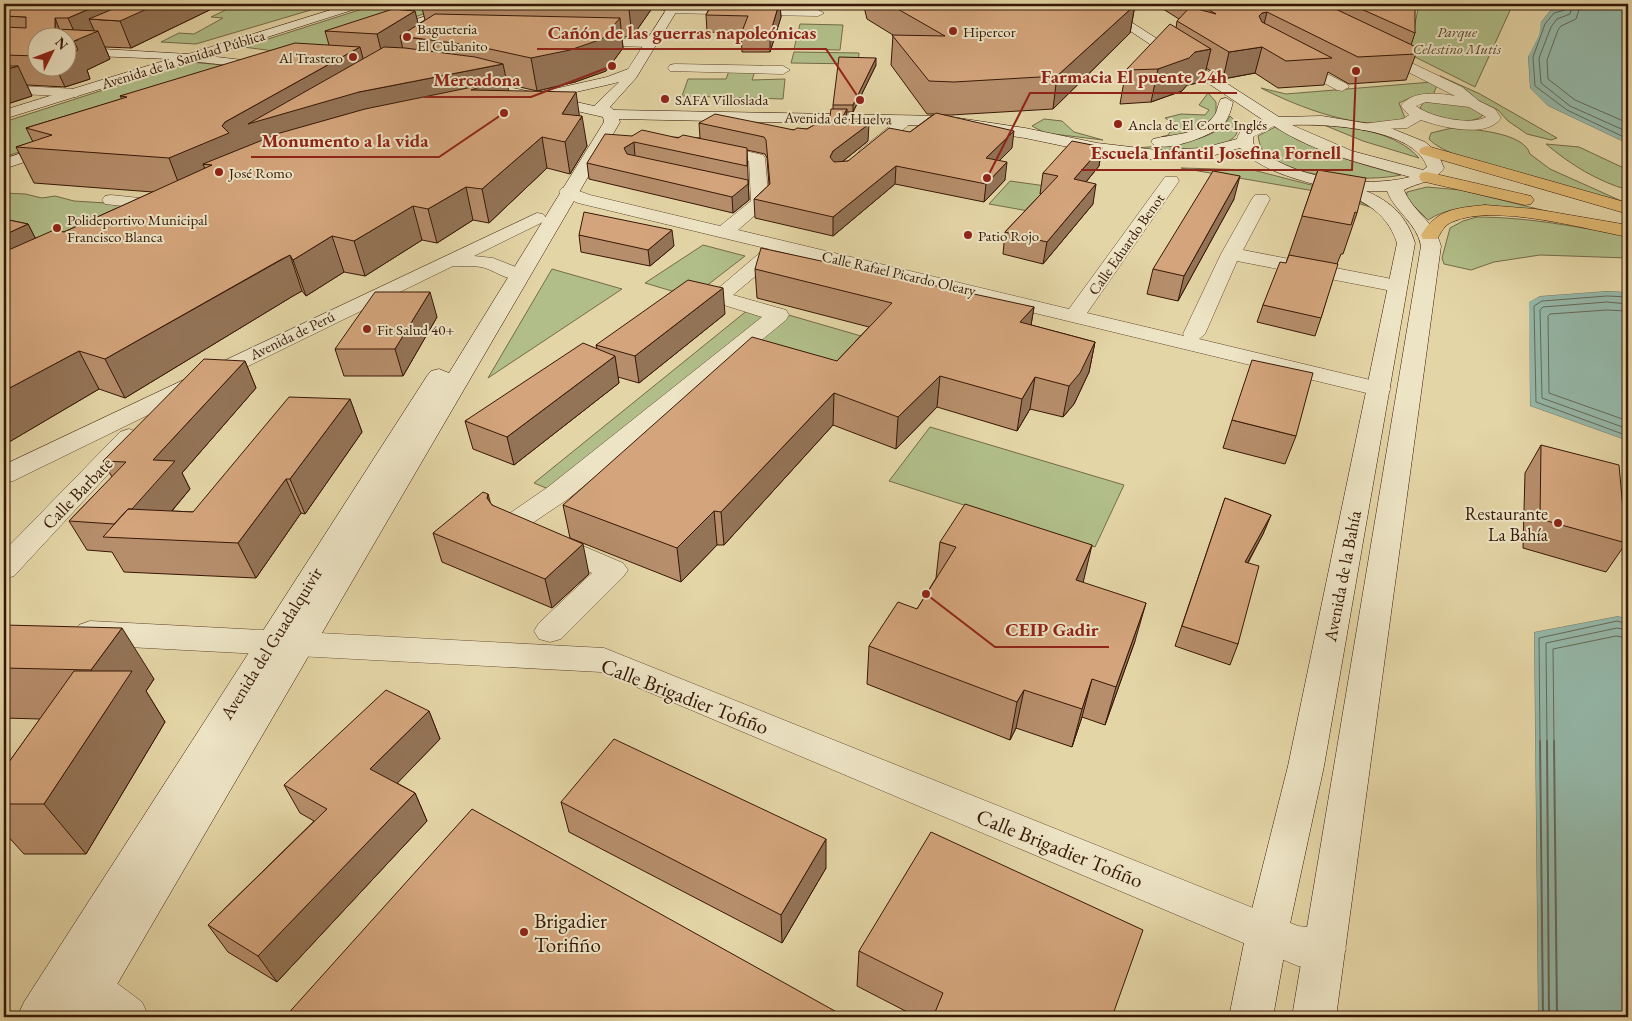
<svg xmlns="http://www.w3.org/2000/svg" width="1632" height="1021" font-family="'EB Garamond',serif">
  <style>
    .green { fill: #b1be89; stroke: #746a48 }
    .water { fill: #95b8a9; stroke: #6f7868 }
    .pier { fill: #e4d5a6 }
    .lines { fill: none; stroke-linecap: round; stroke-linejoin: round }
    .shore-far1 { stroke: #666858; stroke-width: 1 }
    .shore { stroke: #666858; stroke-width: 2 }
    .street-casing { stroke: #62462e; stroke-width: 1 }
    .secondary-casing { stroke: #371706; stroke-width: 1 }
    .highway-casing { stroke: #371706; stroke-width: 1 }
    .street { fill: #ede4c5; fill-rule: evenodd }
    .secondary { fill: #ede4c5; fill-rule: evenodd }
    .highway { fill: #e2ba73; fill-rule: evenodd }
    .wall { fill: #b68e6b; stroke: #371706; fill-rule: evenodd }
    .shaded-wall { fill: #947457; stroke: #371706 }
    .building { fill: #d4a57c; stroke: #371706 }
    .poi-dot { fill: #8f2418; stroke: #ede4c5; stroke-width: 2 }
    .labels { text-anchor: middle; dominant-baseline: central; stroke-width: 4; stroke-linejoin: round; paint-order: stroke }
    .far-poi-label { font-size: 15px; fill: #371706; stroke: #ede4c5; text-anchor: start }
    .far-park-label { font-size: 15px; font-style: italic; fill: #5c492d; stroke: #ede4c5 }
    .far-street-label { font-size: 15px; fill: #371706; stroke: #ede4c5 }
    .street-label { font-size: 18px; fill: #371706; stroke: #ede4c5 }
    .poi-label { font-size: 18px; fill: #371706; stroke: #ede4c5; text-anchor: end }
    .near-street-label { font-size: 21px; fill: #371706; stroke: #ede4c5 }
    .near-poi-label { font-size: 21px; fill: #371706; stroke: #ede4c5; text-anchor: start }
    .leader { fill: none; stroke: #8f2418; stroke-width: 2 }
    .callout-dot { fill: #8f2418; stroke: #ede4c5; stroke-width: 2 }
    .callout-label { font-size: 19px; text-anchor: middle; font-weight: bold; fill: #8f2418; stroke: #ede4c5; stroke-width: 4; stroke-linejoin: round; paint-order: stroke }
  </style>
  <rect width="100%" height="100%" fill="#e4d5a6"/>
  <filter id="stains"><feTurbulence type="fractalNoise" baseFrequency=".004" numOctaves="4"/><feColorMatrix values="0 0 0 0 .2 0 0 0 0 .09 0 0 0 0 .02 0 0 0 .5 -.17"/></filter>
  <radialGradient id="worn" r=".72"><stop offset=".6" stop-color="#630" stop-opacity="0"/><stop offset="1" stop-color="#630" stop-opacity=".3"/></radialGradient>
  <path class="green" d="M238 4H331L196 44 161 42 179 33 194 34 223 18 211 17Z
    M378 4H452L306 55 243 47Z
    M1419 4H1513L1475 87 1409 54Z
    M800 24 843 25 840 50 794 49Z
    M794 52 859 53 858 64 791 63Z
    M190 62 266 69 4 157V122Z
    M729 71H755L752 80 785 79 783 99 682 96 688 79H726Z
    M1440 76 1480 94 1557 138 1551 140 1527 134 1508 121 1498 110 1477 100 1466 90Z
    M1432 82 1437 85 1434 93 1412 97 1399 103 1405 118C1367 135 1296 106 1261 88L1286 94Z
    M1208 93 1216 102V115C1200 131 1184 135 1161 137L1168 135 1173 128 1171 122 1165 118 1181 114 1205 115 1209 110 1199 105Z
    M1430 101 1470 106 1483 115C1474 127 1430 118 1420 108L1423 103Z
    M1230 116 1238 124C1238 129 1238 134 1233 138 1216 153 1156 154 1136 148 1161 146 1219 143 1230 116Z
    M1044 119 1062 121 1074 132 1103 140 1045 133 1032 126Z
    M1324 125C1356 127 1397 133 1419 158L1363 141Z
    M1275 127C1315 151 1356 163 1401 175 1368 182 1287 179 1263 151 1260 147 1259 141 1258 136Z
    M1452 128C1471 129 1524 132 1530 154L1550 169 1628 204C1590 194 1451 164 1429 139L1431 133Z
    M1546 144 1579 147 1628 170V190C1597 181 1571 165 1546 144Z
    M1181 168 1253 170 1323 188 1352 197 1370 207 1326 193Z
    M1010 181 1046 186 1055 197 1040 213 989 204Z
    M1427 187 1461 190 1574 218C1531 213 1465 195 1428 220L1406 198 1407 192Z
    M4 193 25 194 42 198 55 196 74 201 153 206 45 259 4 249Z
    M1477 217C1528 217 1578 227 1628 236V258L1540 255 1494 262 1471 270 1444 264 1442 258 1450 228 1463 221Z
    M703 245 745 256 692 297 645 283Z
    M552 269 622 289 488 378Z
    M754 305 906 349 584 504 534 483Z
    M930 427 1124 485 1095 547 889 481Z"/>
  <path class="water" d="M1576 4 1628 5V144L1548 106 1530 88 1528 57 1541 22 1552 8Z
    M1607 291 1628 292V441L1530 406 1528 302 1540 296Z
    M1618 616 1628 619V1017H1538L1534 632Z"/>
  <path class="pier" d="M1561 4H1576L1552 8 1541 22 1539 35 1528 57 1530 88 1548 106 1628 144V147L1546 108 1527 89 1525 56 1538 21 1551 6Z
    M1607 289 1628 290V292L1607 291 1540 296 1529 302 1530 406 1628 441V444L1528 406 1526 300 1539 293Z
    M1619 614 1628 617V619L1618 616 1534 632 1538 1017H1536L1532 631Z"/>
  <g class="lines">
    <path class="shore-far1" d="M1567 4 1565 10 1554 13 1545 24 1533 57 1535 86 1567 110 1628 139
      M1573 4 1570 14 1557 19 1551 27 1539 58 1541 83 1570 106 1628 132
      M1581 4 1576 19 1561 26 1558 30 1547 60 1548 79 1575 100 1628 123
      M1628 297 1607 296 1542 301 1534 306 1536 402 1628 436
      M1628 304 1607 302 1543 307 1540 310 1542 398 1628 429
      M1628 311 1607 310 1550 314 1548 316 1549 393 1628 421
      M1540 742 1539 638 1617 621 1628 624
      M1547 742 1546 643 1617 628 1628 630
      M1554 742 1553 649 1616 636 1628 638"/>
    <path class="shore" d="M1540 741 1543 1017
      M1547 741 1549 1017
      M1554 741 1557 1017"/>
    <defs>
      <path id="street" d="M670 8 818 10 824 13 818 16 666 13 664 11Z
        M584 38 650 39 656 43 650 47 580 45 578 42Z
        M1378 47 1462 87 1479 101 1495 109 1501 118C1487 139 1441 127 1421 120L1407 128 1362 130 1359 127 1362 124 1403 119 1409 115 1401 106C1412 90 1438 93 1455 96L1373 54 1372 51ZM1426 102 1469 107 1486 117C1470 126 1430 117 1416 106Z
        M1292 56 1347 84 1349 87 1342 91 1337 90 1287 63 1285 60 1287 57Z
        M675 64 783 66 790 70 783 74 670 71 668 68 670 65Z
        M4 85 76 89 83 93 76 97 4 93Z
        M906 116 913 120 911 123 872 156H860L858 153 860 150 901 117Z
        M711 143 763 155 765 158 769 203 738 230 1069 309 1165 177H1177L1179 181 1087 313 1184 336 1183 334 1221 254 1252 199 1255 195H1267L1270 199 1243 250 1387 278 1394 280 1397 284 1394 288 1387 290 1237 261 1205 334 1199 339 1387 384 1391 389 1387 394 1379 396 578 203 562 196 559 192 562 188 568 187 590 195 720 226 751 201 749 161 705 151 703 148Z
        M111 195 168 201 174 202 177 206 174 210 168 211 105 204 102 200 105 196Z
        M537 213 543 214 546 218 543 222 474 256 493 258 526 271 529 275 526 279C511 283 499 273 485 268 475 265 463 267 453 266L13 481 4 483V465Z
        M769 249 776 251 779 255 776 259 733 295 786 310 789 315 786 320 568 499 531 524 623 563 628 570 623 577 561 639 550 642 539 639 534 631 539 623 592 573 500 532 496 526 500 520 548 487 762 317 711 301 708 297 762 251Z
        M129 429 138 432 142 437 138 442 14 576 4 579V551L120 432Z
        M90 621 604 648 1298 926 1325 929 1340 935 1346 949 1340 963 1325 969 1298 966 601 672 90 645 79 641 74 633 79 625Z
        M91 969 106 975 142 1002 149 1017H92L76 1005 70 990 76 975Z"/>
      <path id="secondary" d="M350 4H367L365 6 208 56 268 63 273 64 275 67 273 70 190 61 4 119V110L170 59 68 55V47L188 54Z
        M460 4H476L388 38H380L378 35 380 32Z
        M670 4H681L636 78 610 107 614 110 945 116 1025 128 1097 143 1157 150 1203 148 1237 139C1239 128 1253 123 1263 120L1090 4H1103L1279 117 1322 116 1388 127 1425 142 1437 152 1444 168C1434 183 1418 182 1404 190 1413 212 1435 222 1441 246L1336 1017H1292L1421 246C1417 223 1395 212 1387 191H1366C1392 202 1407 217 1415 243L1324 766 1288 933 1273 1017H1229L1246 933 1288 766 1397 243C1376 176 1283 195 1240 148L1204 158 1157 160 1097 153 1025 138 945 126 619 119 620 122 98 1017H17L24 1002 427 376 431 371 439 369 449 373 604 122 603 117 472 87 465 83 472 79 536 93 607 77 628 69ZM619 82 594 106 554 97 611 84ZM1292 125C1328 124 1414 128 1427 167L1423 170 1352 151ZM1274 126C1314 153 1364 164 1410 177 1364 189 1286 178 1253 143V137Z
        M1226 98 1233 102C1231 110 1229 117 1224 124 1214 135 1160 156 1151 142L1153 139C1173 134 1199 135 1213 117 1218 112 1217 105 1221 99Z
        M57 141 63 143 65 146 63 149 4 169V159Z"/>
      <path id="highway" d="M1427 146 1628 203V214L1421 154 1419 151 1421 148Z
        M1427 172 1531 196 1534 200 1531 204 1525 205 1421 181 1419 177 1421 173Z
        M1485 205 1535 209 1628 225V237C1584 229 1494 203 1452 222 1444 225 1441 233 1437 239H1423L1421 235C1437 209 1456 208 1485 205Z"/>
    </defs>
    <use href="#street" class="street-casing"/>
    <use href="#secondary" class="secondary-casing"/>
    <use href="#highway" class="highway-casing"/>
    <use href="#street" class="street"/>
    <use href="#secondary" class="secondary"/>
    <use href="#highway" class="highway"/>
  </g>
  <path class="wall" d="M4 4H222L131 48 105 47 110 59 87 70 90 79 65 87 27 85 32 96 4 105ZM38 38 68 68H38Z
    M421 4H655L632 37H622L623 48 606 71 575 82 537 91 507 84 508 91 579 116 587 146 570 174 547 168 489 223 473 220 437 243 422 240 365 276 344 272 306 296 302 291 293 296 125 398 99 389 4 445V219L28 224 35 238 64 232 153 192 34 183 16 147 33 142 26 128 122 99 120 96 329 45 325 31 418 24 425 20Z
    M693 4H1133L1135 5 1130 33 1053 109 951 115H943L1012 148 999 161 1005 180 984 202 895 184 833 236 755 218 754 199 769 185 767 158 765 154 747 150 749 200 733 213 589 179 587 163 632 136 700 138 699 123 794 130 807 129 830 116 833 109V105L876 65 853 112H846V119L868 141 842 162 848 161 910 132 934 114H927L891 65 893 35 867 19 864 7 824 6 823 9 780 8 781 17 770 52H742L741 33 707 32 706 15 710 7H704V5Z
    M1155 4H1408L1415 33 1411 45 1416 54 1406 80 1349 84 1328 72 1324 85 1278 88 1255 73 1223 79 1206 68 1203 82 1187 85 1182 91 1151 102 1120 104 1126 70 1176 28 1177 21 1179 19Z
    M1102 147 1099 166 1086 182 1093 204 1043 264 1003 254 1005 232 1041 194H1040L1043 173Z
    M1318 170 1357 213 1343 254H1341L1337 264 1321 318 1315 336 1257 322 1263 305 1286 263Z
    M1234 199 1178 301 1147 294 1153 269Z
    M579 235 674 246 650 266 581 252Z
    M755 269 1034 307 1031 325 1095 342 1089 372 1074 404 1063 417 1030 409 1017 431 937 407 896 449 833 425 724 545H717L681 582 570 538 563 505 837 361 869 327 757 298Z
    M725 314 639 383 618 377 619 383 514 465 473 449 465 421 597 349 596 345Z
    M437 317 403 376H344L335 349Z
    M245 361 256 388 182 473 190 489 172 511 193 512 350 399 362 432 305 514 301 513 256 578 124 572 112 552 87 550 69 521 112 477 103 461Z
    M1232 420 1296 436 1285 464 1223 448Z
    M1541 445 1626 543 1606 572 1523 548 1525 473Z
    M1225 498 1271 515 1263 534 1248 563 1238 644 1230 665 1175 646Z
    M491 504 589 574 552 608 442 562 433 533Z
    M940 542 1083 583 1135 641 1105 725 1082 717 1072 747 1016 728 1010 740 867 684 869 646 917 609 936 578Z
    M4 625 154 679 146 691 165 722 86 854H24L4 832V769L40 719 4 718Z
    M429 711 440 739 397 783 415 793 427 821 277 982 228 952 208 925 314 821 300 813 284 785Z
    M561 802 826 868 782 943 569 832Z
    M859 951 1112 1017H917L857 986Z"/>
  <path class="shaded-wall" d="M4 4H73L26 17 4 16Z
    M101 4H222L131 48 120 21 89 19 95 32 98 31 110 59 87 70 90 79 65 87 56 68H68V53L74 41 78 40 68 18Z
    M632 4H655L632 37 629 9Z
    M779 4H780L781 17 770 52V34Z
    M1135 5 1130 33 1053 109 1057 76Z
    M415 11 422 39 400 36 404 54 385 66 377 34Z
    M1267 12 1261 36 1259 16 1262 13Z
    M55 18 63 38 55 29Z
    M620 18 623 48 606 71 575 82 537 91 531 58Z
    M360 47 368 77 359 92 503 64 510 97 212 165 203 164 210 182 183 195 169 158 222 126 225 122Z
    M1262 47 1255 73 1223 79 1229 52Z
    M1211 49 1203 82 1187 85 1182 91 1151 102 1158 69 1195 52Z
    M876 58V65L853 112V105Z
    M18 66 32 96 4 105V70Z
    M576 92 580 120 582 116 587 146 570 174 565 142 562 114Z
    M847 109 846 126 842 118Z
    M869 124 868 141 833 169 830 157 833 151Z
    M1014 131 1012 148 984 176 986 158Z
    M542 137 547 168 489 223 482 189Z
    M634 142 635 157 625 163 624 148Z
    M1102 147 1099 166 1071 200 1074 179Z
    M1007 162 1005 180 984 202 986 184Z
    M896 166 895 184 833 236V217Z
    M1240 176 1234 199 1178 301 1184 276Z
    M748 180 749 200 733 213 732 197Z
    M1096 184 1093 204 1043 264 1047 242Z
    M466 187 473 220 437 243 428 209Z
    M413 206 422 240 365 276 354 241Z
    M28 224 46 259 4 279V235Z
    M672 230 674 246 650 266 648 250Z
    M332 236 344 272 306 296 293 260Z
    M290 255 302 291 293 296 125 398 105 359Z
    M723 288 725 314 639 383 635 356Z
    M430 292 437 317 403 376 395 349Z
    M1034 307 1029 337 1020 322Z
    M1095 342 1089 372 1074 404 1063 417 1069 386Z
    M79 351 99 389 4 445V391Z
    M615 356 619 383 514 465 507 437Z
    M245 361 256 388 182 473 190 489 148 539 119 524 153 460Z
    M940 376 937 407 896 449 898 417Z
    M1035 377 1030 409 1017 431 1022 399Z
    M834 393 833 425 724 545 721 512Z
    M350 399 362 432 305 514 290 479Z
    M286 479 301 513 256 578 238 543Z
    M488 494 496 523 487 498Z
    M714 511 717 545 681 582 677 548Z
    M1271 515 1263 534 1237 582 1245 562Z
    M583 544 589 574 552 608 545 579Z
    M1092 545 1083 583 1076 580Z
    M1146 603 1135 641 1105 725 1116 687Z
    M122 628 154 679 146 691 165 722 86 854 44 804 112 701 91 670Z
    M1092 679 1082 717 1072 747 1082 709Z
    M1024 690 1016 728 1010 740 1017 702Z
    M429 711 440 739 383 798 370 769Z
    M415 793 427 821 277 982 258 956Z
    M826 839V868L782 943 781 915Z"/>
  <path class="building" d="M23 4H101L68 18H55V29L98 31 74 41 78 50 68 53V38H38V56L4 55V27L26 28V17L4 16V11Z
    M125 4H158L120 21 89 19Z
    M430 4H632L629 9 445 6Z
    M712 4H779L770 34H741L748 16 706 15Z
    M889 4H1133L1135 5 1057 76 954 82 929 81 892 35 945 36Z
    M1199 4H1325L1416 47V54L1358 57 1267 12 1262 13 1259 16 1262 22 1332 58 1286 61 1262 47 1229 52 1177 21 1190 7 1216 14Z
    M1350 4H1408L1415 7V33Z
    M393 9 415 11 377 34 325 31Z
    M435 14 620 18 602 39 570 50 531 58 476 46 400 36Z
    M1170 24 1211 49 1195 52 1189 58 1158 69 1126 70Z
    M295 43 360 47 225 122 222 126 229 133 169 158 16 147 52 135 26 128 127 97 120 96Z
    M384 47 405 48 475 57 503 64 359 92 248 124Z
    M839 57 876 58 853 105H833Z
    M4 66H18L4 70Z
    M492 83 471 90 576 92 562 114 582 116 565 142 542 137 482 189 466 187 428 209 413 206 354 241 332 236 293 260 290 255 280 260 105 359 79 351 4 391V252L54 230 64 232 212 165 203 164 280 133 365 109Z
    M831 109H847L842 118 869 124 833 151 830 157 834 162 848 161 889 128 910 132 936 113 1014 131 986 158 1007 162 986 184 896 166 833 217 754 199 770 184 766 140 764 137 699 123 715 114 794 130 797 128 807 129 830 116Z
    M642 130 678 138 683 135 747 148V166L634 142 624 148 627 154 748 180V184L732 197 587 163 605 134 632 136Z
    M1072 141 1102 147 1074 179 1096 184 1047 242 1005 232 1058 176 1043 173Z
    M1318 170 1366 178 1357 213 1355 212 1351 225 1302 216Z
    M1213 171 1240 176 1184 276 1153 269Z
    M584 212 672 230 648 250 579 235Z
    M4 219 28 224 4 235Z
    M761 248 1034 307 1020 322 1095 342 1080 373 1069 386 1035 377 1022 399 940 376 898 417 834 393 721 512 714 511 677 548 563 505 752 337 837 361 892 303 755 269Z
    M1289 255 1338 264 1321 318 1263 305 1280 262 1286 263Z
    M688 280 723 288 635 356 596 345Z
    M375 292H430L395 349H335Z
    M583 343 615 356 507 437 465 421Z
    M204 359 245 361 153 460 175 461 132 509H128L114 524 69 521 126 462 103 461Z
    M1252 360 1313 373 1296 436 1232 420Z
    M289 397 350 399 290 479H286L238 543 103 537 128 509 193 512Z
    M1541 445 1619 465 1626 543 1540 519Z
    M483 492 488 494 487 498 492 505 583 544 545 579 433 533Z
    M1225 498 1271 515 1245 562 1259 566 1238 644 1182 626Z
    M965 504 1092 545 1076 580 1146 603 1116 687 1092 679 1082 709 1024 690 1017 702 869 646 898 602 917 609 956 547 940 542Z
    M4 625 122 628 91 670 4 668Z
    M74 671H132L44 804H4V769Z
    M386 690 429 711 370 769 415 793 258 956 208 925 327 809 284 785Z
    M614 739 826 839 781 915 561 802Z
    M472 809 842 1015 841 1017H285Z
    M931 832 1143 930 1112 1017H933L943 993 859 951Z"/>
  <g class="poi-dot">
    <circle cx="953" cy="31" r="5"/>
    <circle cx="407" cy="37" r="5"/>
    <circle cx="353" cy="57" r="5"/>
    <circle cx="665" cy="99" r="5"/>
    <circle cx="1118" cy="124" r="5"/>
    <circle cx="219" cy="172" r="5"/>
    <circle cx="57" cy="228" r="5"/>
    <circle cx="968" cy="235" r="5"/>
    <circle cx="367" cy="329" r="5"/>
    <circle cx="1558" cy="523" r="5"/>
    <circle cx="524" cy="932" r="5"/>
  </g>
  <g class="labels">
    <g class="far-poi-label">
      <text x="417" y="28">Bagueteria<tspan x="417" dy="17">El Cubanito</tspan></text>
      <text x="963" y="31">Hipercor</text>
      <text x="343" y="57" text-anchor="end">Al Trastero</text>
      <text x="675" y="99">SAFA Villoslada</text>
      <text x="1128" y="124">Ancla de El Corte Inglés</text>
      <text x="229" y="172">José Romo</text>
      <text x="67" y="219">Polideportivo Municipal<tspan x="67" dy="17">Francisco Blanca</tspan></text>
      <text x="978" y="235">Patio Rojo</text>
      <text x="377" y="329">Fit Salud 40+</text>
    </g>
    <g class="far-park-label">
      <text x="1457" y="31">Parque<tspan x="1457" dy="17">Celestino Mutis</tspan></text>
    </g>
    <g class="far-street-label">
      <text transform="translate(183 59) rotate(-17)">Avenida de la Sanidad Pública</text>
      <text transform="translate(838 118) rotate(1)">Avenida de Huelva</text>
      <text transform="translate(1126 244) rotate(-55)">Calle Eduardo Benot</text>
      <text transform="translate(899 273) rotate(13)">Calle Rafael Picardo Oleary</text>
      <text transform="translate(292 335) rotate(-26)">Avenida de Perú</text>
    </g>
    <g class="street-label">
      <text transform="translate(77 493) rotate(-46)">Calle Barbate</text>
      <text transform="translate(1342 576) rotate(-79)">Avenida de la Bahía</text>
      <text transform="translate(271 643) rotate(-58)">Avenida del Guadalquivir</text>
    </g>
    <g class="poi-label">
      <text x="1548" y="513">Restaurante<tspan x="1548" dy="21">La Bahía</tspan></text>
    </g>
    <g class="near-street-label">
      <text transform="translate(685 696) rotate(21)">Calle Brigadier Tofiño</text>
      <text transform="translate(1060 848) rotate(22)">Calle Brigadier Tofiño</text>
    </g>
    <g class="near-poi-label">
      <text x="534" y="920">Brigadier<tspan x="534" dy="24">Torifiño</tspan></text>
    </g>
  </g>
  <path class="leader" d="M860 100L826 49H537M987 178L1030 93H1237M612 66L531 97H424M504 113L439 157H251M1356 71L1352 170H1081M926 594L995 647H1109"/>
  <g class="callout-dot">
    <circle cx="860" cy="100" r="5"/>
    <circle cx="987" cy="178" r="5"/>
    <circle cx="612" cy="66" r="5"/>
    <circle cx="504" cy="113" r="5"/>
    <circle cx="1356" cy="71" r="5"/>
    <circle cx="926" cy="594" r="5"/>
  </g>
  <g class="callout-label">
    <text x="682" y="39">Cañón de las guerras napoleónicas</text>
    <text x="1134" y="83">Farmacia El puente 24h</text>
    <text x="477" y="86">Mercadona</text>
    <text x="345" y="147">Monumento a la vida</text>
    <text x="1216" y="159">Escuela Infantil Josefina Fornell</text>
    <text x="1052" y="636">CEIP Gadir</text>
  </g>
  <rect width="1632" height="1021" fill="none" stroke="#e4d5a6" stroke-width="20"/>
  <rect x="5" y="5" width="1622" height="1011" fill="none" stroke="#371706" stroke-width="2.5"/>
  <rect x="10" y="10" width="1612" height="1001" fill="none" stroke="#371706"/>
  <g transform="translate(52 52) rotate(48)"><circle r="24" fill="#ede4c5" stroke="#a49279"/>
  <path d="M0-4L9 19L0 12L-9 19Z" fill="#8f2418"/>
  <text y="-8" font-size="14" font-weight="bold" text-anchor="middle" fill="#371706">N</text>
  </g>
  <rect width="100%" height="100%" filter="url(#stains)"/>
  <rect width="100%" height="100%" fill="url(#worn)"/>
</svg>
